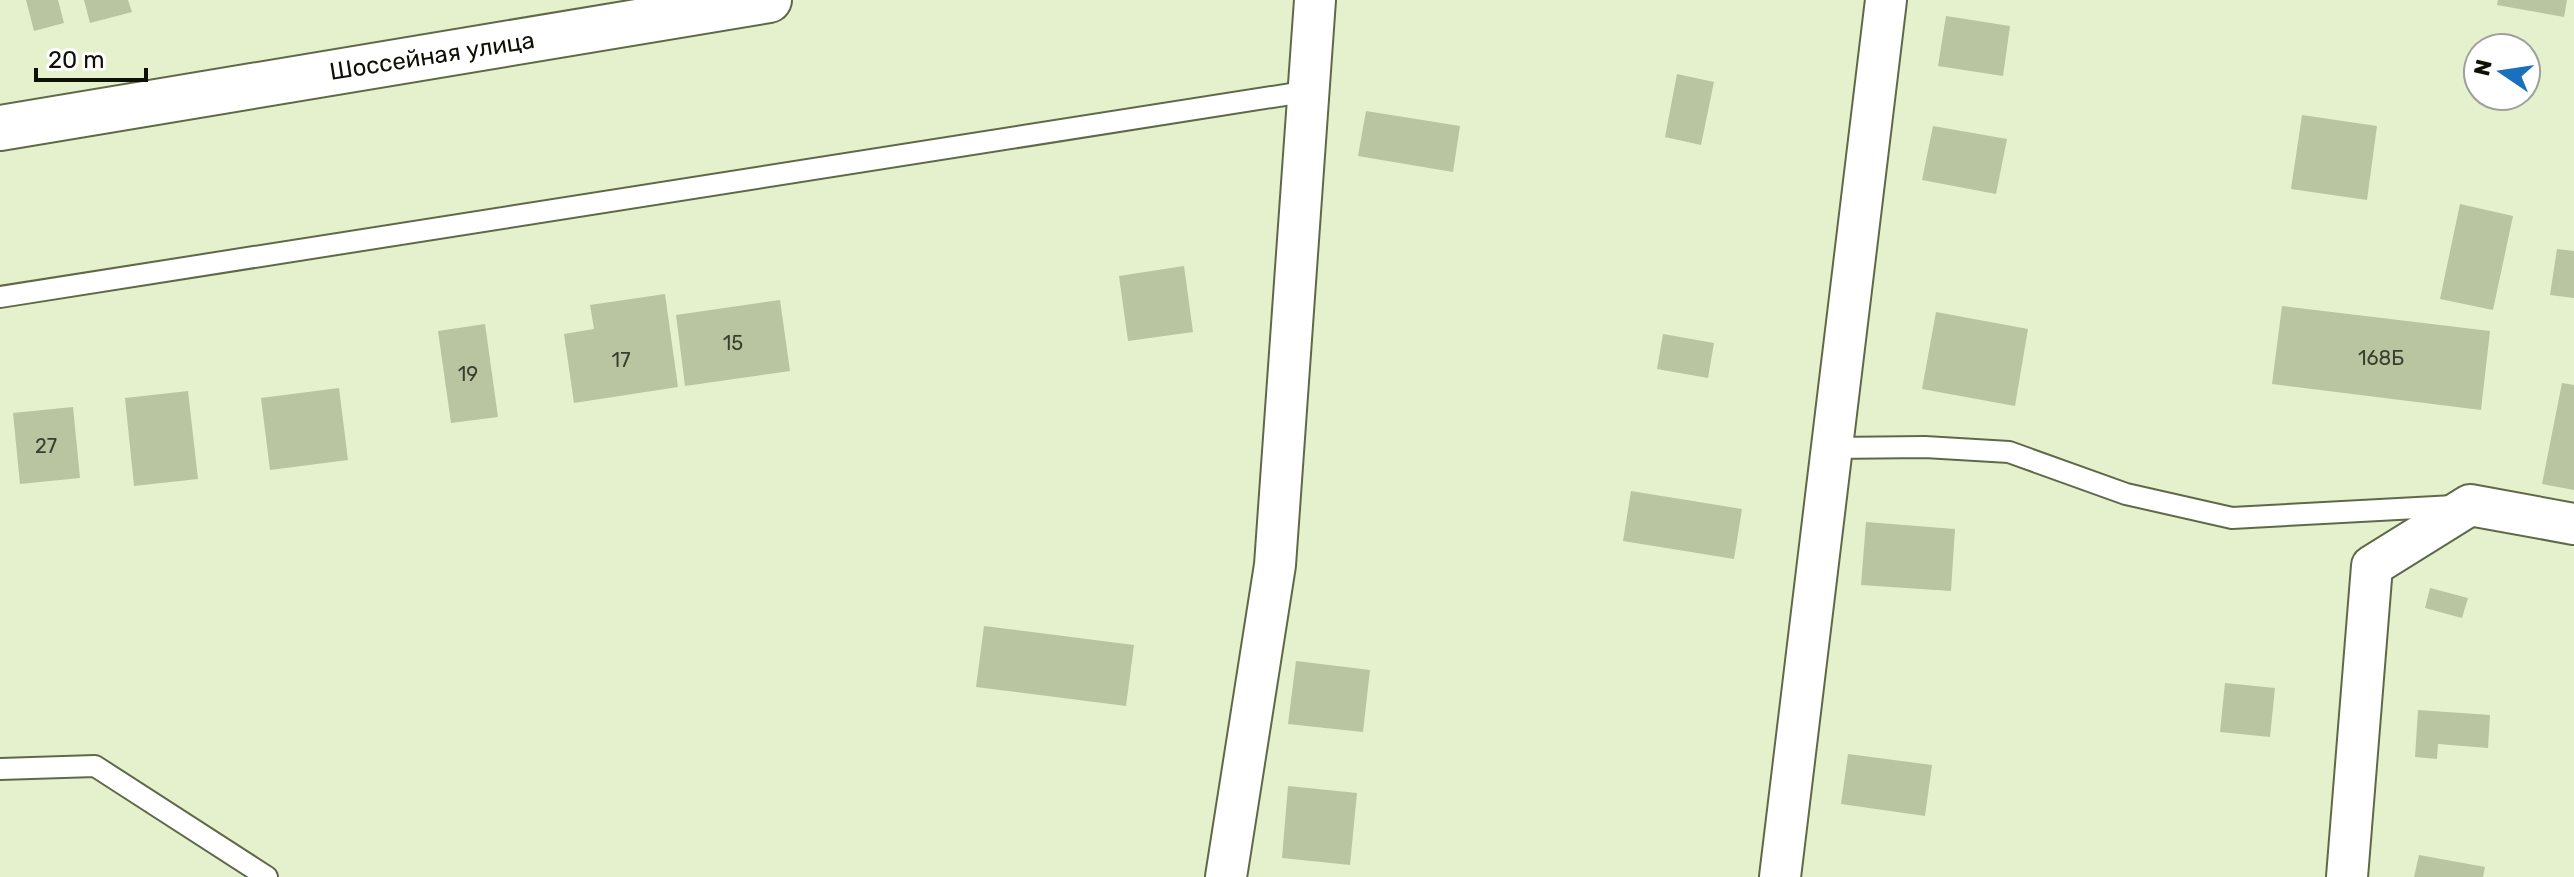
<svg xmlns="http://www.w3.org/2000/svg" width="2574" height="877" font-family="Rubik,sans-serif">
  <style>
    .building { fill: #b9c4a1 }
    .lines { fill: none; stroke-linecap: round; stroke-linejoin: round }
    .lane-casing { stroke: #5f6949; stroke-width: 24 }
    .street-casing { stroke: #5f6949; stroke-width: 44 }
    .secondary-casing { stroke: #5f6949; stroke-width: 48 }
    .lane { stroke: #fff; stroke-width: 20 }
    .street { stroke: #fff; stroke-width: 40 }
    .secondary { stroke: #fff; stroke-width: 44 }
    .labels { text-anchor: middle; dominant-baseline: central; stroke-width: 8; stroke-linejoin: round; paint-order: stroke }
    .number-label { font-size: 20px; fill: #393e2c }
    .street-label { font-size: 24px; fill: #0e1105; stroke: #fff }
  </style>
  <rect width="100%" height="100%" fill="#e5f0cc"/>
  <path class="building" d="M26 0H58L64 23 34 31Z
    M84 0H128L132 12 90 23Z
    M2498 0H2567L2564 17 2497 5Z
    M1946 16 2010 26 2003 76 1938 66Z
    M1677 74 1714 82 1701 145 1665 137Z
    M1366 111 1460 126 1453 172 1358 156Z
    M2302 115 2377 126 2367 200 2291 189Z
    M1933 126 2007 139 1996 194 1922 180Z
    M2460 204 2513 216 2493 310 2440 299Z
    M2557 249 2574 251V298L2550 295Z
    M1184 266 1193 332 1128 341 1119 276Z
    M665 294 678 387 574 403 564 334 594 329 590 305Z
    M780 300 790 371 685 386 676 315Z
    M2282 306 2490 331 2481 410 2272 384Z
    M1936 312 2028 329 2015 406 1922 389Z
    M485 324 498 417 451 423 438 331Z
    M1663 334 1714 343 1708 378 1657 369Z
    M2562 383 2574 385V490L2542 484Z
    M339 388 348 460 270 470 261 398Z
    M188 391 198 479 134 486 125 398Z
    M73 407 80 478 20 484 13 413Z
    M1631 491 1742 509 1734 559 1623 541Z
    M1866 522 1955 529 1951 591 1861 585Z
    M2430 588 2468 598 2462 618 2425 608Z
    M984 626 1134 645 1126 706 976 687Z
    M1296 661 1370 670 1363 732 1288 724Z
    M2225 683 2275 688 2270 737 2220 732Z
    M2418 710 2490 715 2488 748 2438 744 2437 759 2415 757Z
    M1848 754 1932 765 1925 816 1841 804Z
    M1288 786 1357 793 1350 865 1282 858Z
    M2419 855 2485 867 2483 877H2414Z"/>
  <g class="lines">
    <defs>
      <path id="lane" d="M0 297 1310 91
        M1831 448 1925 447 2009 452 2126 494 2232 518 2454 506
        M0 769 95 766 267 877"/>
      <path id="street" d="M1226 877 1275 565 1315 0
        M1780 877 1886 0
        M2347 877 2372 566 2470 505 2574 524"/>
      <path id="secondary" d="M0 128 769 0"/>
    </defs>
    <use href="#lane" class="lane-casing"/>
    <use href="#street" class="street-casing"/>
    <use href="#secondary" class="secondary-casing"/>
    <use href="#lane" class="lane"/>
    <use href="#street" class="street"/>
    <use href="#secondary" class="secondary"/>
  </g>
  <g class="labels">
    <g class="number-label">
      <text x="733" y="343">15</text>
      <text x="2381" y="358">168Б</text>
      <text x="621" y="360">17</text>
      <text x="468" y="374">19</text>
      <text x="46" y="446">27</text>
    </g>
    <g class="street-label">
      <text transform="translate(432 56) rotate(-9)">Шоссейная улица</text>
    </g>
  </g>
  <g transform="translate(2502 72) rotate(283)"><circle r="38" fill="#ffffff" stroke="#9fa09b" stroke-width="2"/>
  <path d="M0-6L14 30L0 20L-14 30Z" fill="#1971be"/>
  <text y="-12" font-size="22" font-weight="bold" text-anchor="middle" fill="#0e1105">N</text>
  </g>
  <path d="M36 68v12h110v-12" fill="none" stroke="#0e1105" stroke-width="4"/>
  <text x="48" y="68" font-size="24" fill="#0e1105" stroke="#ffffff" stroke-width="6" paint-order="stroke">20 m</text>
</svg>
